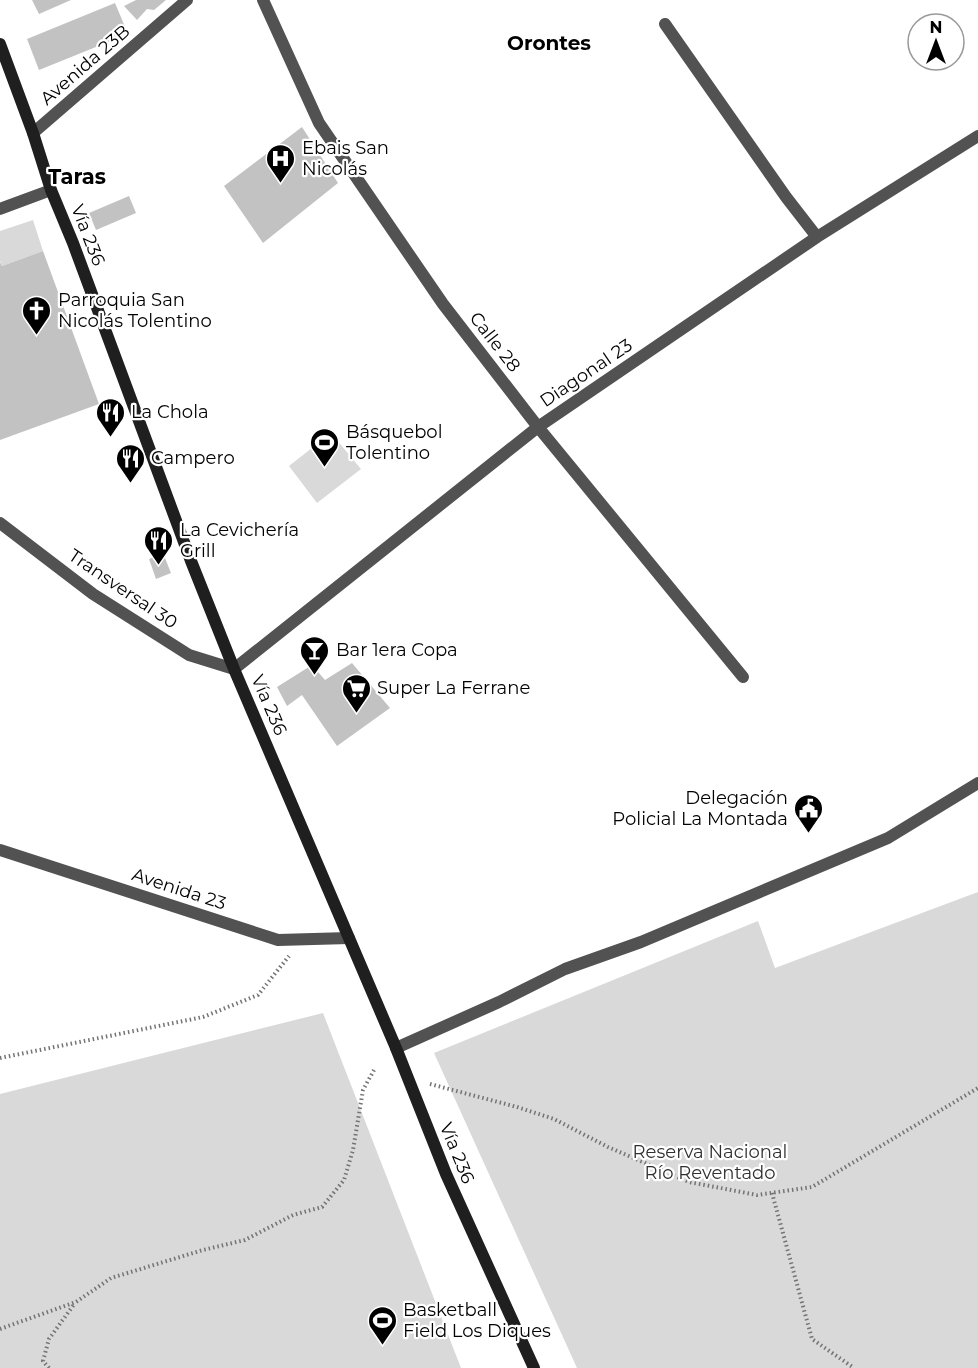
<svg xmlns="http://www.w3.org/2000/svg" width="978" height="1368" font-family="Montserrat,sans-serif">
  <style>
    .green { fill: #d9d9d9 }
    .building { fill: #c2c2c2 }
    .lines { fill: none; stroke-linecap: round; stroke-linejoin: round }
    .path { stroke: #747474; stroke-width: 4; stroke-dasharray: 1.5 3; stroke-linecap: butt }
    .lane { stroke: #525252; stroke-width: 12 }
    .street { stroke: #525252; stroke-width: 12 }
    .secondary { stroke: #1f1f1f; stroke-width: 12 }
    .labels { text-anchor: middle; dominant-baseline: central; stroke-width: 4.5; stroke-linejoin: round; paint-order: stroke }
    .street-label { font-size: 18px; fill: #000; stroke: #fff }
    .poi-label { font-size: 18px; fill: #000; stroke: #fff; text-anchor: start }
    .park-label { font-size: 18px; fill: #303030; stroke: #fff }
    .neighbourhood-label { font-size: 20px; font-weight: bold; fill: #000; stroke: #fff }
    .quarter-label { font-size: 21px; font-weight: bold; fill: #000; stroke: #fff }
  </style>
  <rect width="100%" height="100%" fill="#fff"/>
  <path class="green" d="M33 220 43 251 2 266 0 261V231Z
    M331 433 361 469 317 503 289 466Z
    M978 892V1368H577L434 1053 758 921 775 968Z
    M323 1013 461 1368H0V1094Z"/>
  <path class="building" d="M32 0H71L39 14Z
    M136 0H166L154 10 147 9 137 20 124 6Z
    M115 3 128 34 39 70 27 39Z
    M302 127 338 183 263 243 224 186Z
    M129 196 136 213 96 230 89 213Z
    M43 251 99 404 0 440V262L2 266Z
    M163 553 171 573 156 579 149 559Z
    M352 663 390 708 337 746 302 695 287 706 277 687 312 665 325 680Z"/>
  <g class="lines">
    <path class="path" d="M0 1058 203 1017 258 995 289 956
      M430 1084 517 1107 554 1119 608 1147 689 1182 757 1195 812 1187 978 1088
      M772 1193 812 1339 854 1368
      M0 1329 76 1302 111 1278 203 1250 245 1240 293 1215 322 1207 344 1180 353 1150 363 1090 374 1070
      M49 1368 43 1361 49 1339 75 1303"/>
    <path class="lane" d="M396 1048 499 1002 565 969 641 942 888 838 978 783"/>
    <path class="street" d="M263 0 319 123 443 304 538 427 743 677
      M665 24 786 197 817 237
      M33 133 187 0
      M0 209 51 190
      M0 523 93 594 189 655 234 669 538 427 817 237 978 136
      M0 850 278 940 349 938"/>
    <path class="secondary" d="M0 44 33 133 51 190 73 243 191 561 234 669 396 1048 446 1174 534 1368"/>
  </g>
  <defs>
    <symbol id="hospital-pin" viewBox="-11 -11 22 30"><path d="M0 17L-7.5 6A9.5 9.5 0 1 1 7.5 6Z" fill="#000" stroke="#fff"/><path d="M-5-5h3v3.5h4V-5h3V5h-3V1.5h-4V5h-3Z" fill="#fff"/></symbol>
    <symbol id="church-pin" viewBox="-11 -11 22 30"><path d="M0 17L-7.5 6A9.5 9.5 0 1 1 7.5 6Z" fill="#000" stroke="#fff"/><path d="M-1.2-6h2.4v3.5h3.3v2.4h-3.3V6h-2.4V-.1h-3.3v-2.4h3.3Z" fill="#fff"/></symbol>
    <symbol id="restaurant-pin" viewBox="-11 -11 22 30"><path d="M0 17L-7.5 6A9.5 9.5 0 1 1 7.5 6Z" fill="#000" stroke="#fff"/><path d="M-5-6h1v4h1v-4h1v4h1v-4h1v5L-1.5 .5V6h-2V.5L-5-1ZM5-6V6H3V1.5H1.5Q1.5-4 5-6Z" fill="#fff"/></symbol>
    <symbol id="stadium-pin" viewBox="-11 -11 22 30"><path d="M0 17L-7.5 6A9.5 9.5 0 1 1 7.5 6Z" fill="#000" stroke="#fff"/><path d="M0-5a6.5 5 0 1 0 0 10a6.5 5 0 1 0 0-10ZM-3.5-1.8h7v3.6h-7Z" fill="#fff"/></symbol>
    <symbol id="bar-pin" viewBox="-11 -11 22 30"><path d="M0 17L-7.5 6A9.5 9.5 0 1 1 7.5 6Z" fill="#000" stroke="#fff"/><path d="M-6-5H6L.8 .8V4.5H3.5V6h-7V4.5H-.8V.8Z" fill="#fff"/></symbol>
    <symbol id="supermarket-pin" viewBox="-11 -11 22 30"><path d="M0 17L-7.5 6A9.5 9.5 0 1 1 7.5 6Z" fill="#000" stroke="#fff"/><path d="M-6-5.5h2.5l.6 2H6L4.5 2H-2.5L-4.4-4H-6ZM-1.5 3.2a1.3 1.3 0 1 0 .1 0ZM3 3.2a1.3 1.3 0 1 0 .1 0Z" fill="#fff"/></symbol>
    <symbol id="civic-pin" viewBox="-11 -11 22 30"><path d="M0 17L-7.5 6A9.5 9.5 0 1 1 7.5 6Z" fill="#000" stroke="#fff"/><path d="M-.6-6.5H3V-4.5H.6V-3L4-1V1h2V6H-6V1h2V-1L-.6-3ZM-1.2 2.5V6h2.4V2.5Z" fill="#fff"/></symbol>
  </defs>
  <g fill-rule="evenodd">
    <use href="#hospital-pin" x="264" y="142" width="33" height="45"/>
    <use href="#church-pin" x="20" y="294" width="33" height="45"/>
    <use href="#restaurant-pin" x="94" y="396" width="33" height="45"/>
    <use href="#stadium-pin" x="308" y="426" width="33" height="45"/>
    <use href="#restaurant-pin" x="114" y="442" width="33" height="45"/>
    <use href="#restaurant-pin" x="142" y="524" width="33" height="45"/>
    <use href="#bar-pin" x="298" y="634" width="33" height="45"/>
    <use href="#supermarket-pin" x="340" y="672" width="33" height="45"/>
    <use href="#civic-pin" x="792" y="792" width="33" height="45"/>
    <use href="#stadium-pin" x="366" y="1304" width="33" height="45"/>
  </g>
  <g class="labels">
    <g class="street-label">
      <text transform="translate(85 65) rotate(-41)">Avenida 23B</text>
      <text transform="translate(88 235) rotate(69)">Vía 236</text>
      <text transform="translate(495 342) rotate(52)">Calle 28</text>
      <text transform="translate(586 373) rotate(-34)">Diagonal 23</text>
      <text transform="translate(123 589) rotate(34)">Transversal 30</text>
      <text transform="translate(269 705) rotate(67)">Vía 236</text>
      <text transform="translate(179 889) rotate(18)">Avenida 23</text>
      <text transform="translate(457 1153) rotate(68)">Vía 236</text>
    </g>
    <g class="poi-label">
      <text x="302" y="148">Ebais San<tspan x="302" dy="21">Nicolás</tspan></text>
      <text x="58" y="300">Parroquia San<tspan x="58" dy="21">Nicolás Tolentino</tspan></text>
      <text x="131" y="412">La Chola</text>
      <text x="346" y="432">Básquebol<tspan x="346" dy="21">Tolentino</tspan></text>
      <text x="151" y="458">Campero</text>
      <text x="180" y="530">La Cevichería<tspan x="180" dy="21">Grill</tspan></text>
      <text x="336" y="650">Bar 1era Copa</text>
      <text x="377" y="688">Super La Ferrane</text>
      <text x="788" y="798" text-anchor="end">Delegación<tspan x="788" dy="21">Policial La Montada</tspan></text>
      <text x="403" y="1310">Basketball<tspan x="403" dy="21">Field Los Diques</tspan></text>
    </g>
    <g class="park-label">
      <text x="710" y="1152">Reserva Nacional<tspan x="710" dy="21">Río Reventado</tspan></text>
    </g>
    <g class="neighbourhood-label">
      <text x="549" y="43">Orontes</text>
    </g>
    <g class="quarter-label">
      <text x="77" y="176">Taras</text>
    </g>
  </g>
  <g transform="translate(936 42)"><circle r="28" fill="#ffffff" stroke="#999999" stroke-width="1.5"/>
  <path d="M0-4.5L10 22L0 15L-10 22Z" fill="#000000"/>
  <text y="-9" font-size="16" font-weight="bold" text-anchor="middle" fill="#000000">N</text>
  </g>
</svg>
